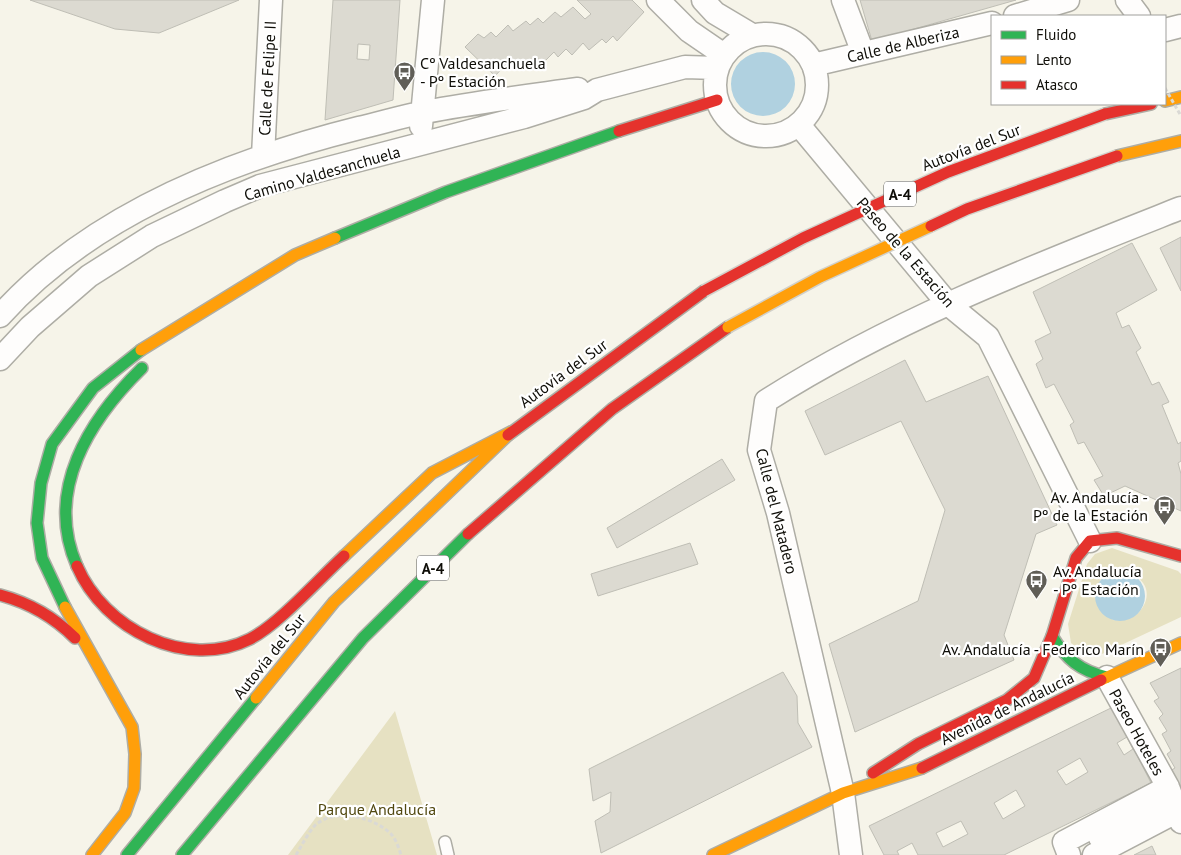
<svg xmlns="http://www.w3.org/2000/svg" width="1181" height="855" font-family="'PT Sans',sans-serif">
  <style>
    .green { fill: #e6e1c2; fill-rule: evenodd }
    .water { fill: #b0d1e0 }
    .building { fill: #dcdad1; stroke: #bfbeb5; fill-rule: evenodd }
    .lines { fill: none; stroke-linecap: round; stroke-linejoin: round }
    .lane-casing { stroke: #aeada5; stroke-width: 14 }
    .street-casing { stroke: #aeada5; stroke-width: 25 }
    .fast-casing { stroke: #aeada5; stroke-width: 14 }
    .slow-casing { stroke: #aeada5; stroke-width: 14 }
    .jam-casing { stroke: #aeada5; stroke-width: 14 }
    .path { stroke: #dad9d5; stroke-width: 3; stroke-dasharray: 4 2.5; stroke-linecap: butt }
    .lane { stroke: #fefdfc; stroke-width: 11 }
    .street { stroke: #fefdfc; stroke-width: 22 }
    .fast { stroke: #30b455; stroke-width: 11 }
    .slow { stroke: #ff9f0a; stroke-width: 11 }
    .jam { stroke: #e5322d; stroke-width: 11 }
    .slow-bridge-casing { stroke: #d1d0ca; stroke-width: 14; stroke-linecap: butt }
    .jam-bridge-casing { stroke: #d1d0ca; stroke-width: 14; stroke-linecap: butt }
    .path-bridge { stroke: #dad9d5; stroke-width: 3; stroke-dasharray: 4 2.5; stroke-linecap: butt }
    .slow-bridge { stroke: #ff9f0a; stroke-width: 11 }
    .jam-bridge { stroke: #e5322d; stroke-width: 11 }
    .labels { text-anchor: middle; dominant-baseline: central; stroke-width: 4.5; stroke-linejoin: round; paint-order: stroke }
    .shield { fill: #fff; stroke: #575652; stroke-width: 1 }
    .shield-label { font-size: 15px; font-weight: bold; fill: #0f0e08 }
    .street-label { font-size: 16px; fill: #0f0e08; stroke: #fff }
    .poi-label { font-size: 16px; fill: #0f0e08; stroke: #fff; text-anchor: start }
    .park-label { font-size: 16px; fill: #514810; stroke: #fff }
  </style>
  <rect width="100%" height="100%" fill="#f6f4e9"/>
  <path class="green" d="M1112 548 1178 571 1181 574V617L1102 654 1087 656 1071 643 1068 624 1087 564 1095 554ZM1115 571C1122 573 1133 574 1138 578 1158 592 1141 624 1113 620L1095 594 1101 579Z
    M395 711 437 855H288Z"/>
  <path class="water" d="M731 84a32 32 0 1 1 64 0a32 32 0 1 1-64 0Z
    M1095 596a25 25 0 1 1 50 0a25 25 0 1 1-50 0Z"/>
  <path class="building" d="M30 0H239L159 33 115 29Z
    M333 0H400L393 100 325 120ZM358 44 370 45 369 60 357 59Z
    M577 0H632L644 12 617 41 613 36 606 43 602 39 589 50 583 43 572 55 566 49 558 57 554 52 543 63 536 57 526 69 519 62 512 69 506 64 495 76 465 47 478 34 484 38 491 32 496 37 508 25 513 31 526 21 530 25 538 18 543 23 555 12 561 17 573 7 585 19 591 14Z
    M860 0H1016L872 41Z
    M1181 237V291L1160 248Z
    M1132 243 1157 290 1116 313 1122 328 1129 325 1141 348 1136 352 1152 385 1159 382 1169 402 1162 405 1178 444 1181 442V461L1178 463 1181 474V511L1125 486 1104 496 1094 480 1103 476 1084 442 1078 444 1070 425 1074 422 1054 384 1046 388 1036 364 1043 359 1035 341 1051 333 1033 292Z
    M905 360 926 402 988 376 1057 525 1036 534 1004 635 1014 660 855 732 829 644 918 601 945 510 901 421 825 455 805 411Z
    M722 459 735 480 617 548 607 528Z
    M690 543 698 564 598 596 591 574Z
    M1181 668V791L1170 771 1175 768 1167 754 1171 751 1162 734 1167 731 1159 718 1163 714 1154 701 1159 698 1150 683Z
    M783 672 797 696 798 723 812 747 601 853 595 821 610 812 611 792 593 801 589 769Z
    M1113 707 1151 783 1004 855H918L912 843 897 851 899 855H884L869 826ZM1127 737 1133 749 1124 755 1117 743ZM1080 758 1088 772 1066 785 1057 771ZM1016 790 1025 806 1003 819 994 803ZM961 821 968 834 943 847 936 833Z
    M1152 846 1156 855H1134Z"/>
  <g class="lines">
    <defs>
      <path id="lane" d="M1095 840 1174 800
        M445 842 448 855"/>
      <path id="street" d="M658 0 689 31 724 55
        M703 0 715 13 752 35
        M843 0 863 53
        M1127 0 1139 16
        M1015 16 1068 0
        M1165 30 1181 26
        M715 85a51 51 0 1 1 102 0a51 51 0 1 1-102 0Z
        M813 65 992 23
        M799 125 948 304 988 337 1090 541
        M421 126 433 0
        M263 156 271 0
        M0 316C90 215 231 160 359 128 381 123 403 116 425 112 476 102 527 96 578 89
        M0 359 30 327 89 276 152 236 225 201 260 186 524 117 584 98 597 90 685 67 717 68
        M1107 677 1168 787 1181 822
        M851 855 843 793 778 513 759 450 766 401C895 319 1039 264 1181 208
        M1069 855 1064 842 1168 787
        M1094 855 1178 811"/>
      <path id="fast" d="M335 238 446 192 619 131
        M77 566C44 491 89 420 142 368
        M65 607 42 558 37 523 41 483 52 444 93 388 141 350
        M1052 636C1066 659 1080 671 1107 677
        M127 855 256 698
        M182 855 363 638 468 534"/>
      <path id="slow" d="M1165 101 1181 97
        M1117 156 1181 141
        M141 350 295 255 335 238
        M344 556 432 473 511 432
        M65 607 132 727 135 754 134 788 125 813 92 855
        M1101 680 1181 643
        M256 698 334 602 508 435
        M713 855 843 793 922 768"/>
      <path id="jam" d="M1105 114 1151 104
        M619 131 717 100
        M508 435 704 291
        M468 534 612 409 728 327
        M77 566C104 629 186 671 250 639 279 624 319 579 344 556
        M0 595C30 603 53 616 75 638
        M922 768 1101 680
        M873 773 918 744 1007 700 1034 678 1052 636 1076 558 1090 541 1117 538 1181 556"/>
    </defs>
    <use href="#lane" class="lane-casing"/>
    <use href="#street" class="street-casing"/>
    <use href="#fast" class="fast-casing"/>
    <use href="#slow" class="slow-casing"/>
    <use href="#jam" class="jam-casing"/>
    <path class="path" d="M296 855C301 847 311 827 318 823 338 808 375 818 391 834 396 839 399 849 401 855"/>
    <use href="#lane" class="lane"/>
    <use href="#street" class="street"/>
    <use href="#fast" class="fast"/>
    <use href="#slow" class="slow"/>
    <use href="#jam" class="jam"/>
    <defs>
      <path id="slow-bridge" d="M728 327 820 277 931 226"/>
      <path id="jam-bridge" d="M931 226 967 209 1117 156
        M704 291 803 238 948 172 1105 114"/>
    </defs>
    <use href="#slow-bridge" class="slow-bridge-casing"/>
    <use href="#jam-bridge" class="jam-bridge-casing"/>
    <path class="path-bridge" d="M1165 88 1181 116"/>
    <use href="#slow-bridge" class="slow-bridge"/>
    <use href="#jam-bridge" class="jam-bridge"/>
  </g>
  <defs>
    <symbol id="bus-pin" viewBox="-11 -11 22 30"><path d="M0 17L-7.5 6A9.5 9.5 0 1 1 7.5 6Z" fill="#605e57" stroke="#fff"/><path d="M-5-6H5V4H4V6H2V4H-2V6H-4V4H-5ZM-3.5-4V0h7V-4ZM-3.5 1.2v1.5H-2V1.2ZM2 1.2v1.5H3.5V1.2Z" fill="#fff"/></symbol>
  </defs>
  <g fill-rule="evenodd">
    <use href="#bus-pin" x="392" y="60" width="25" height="34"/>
    <use href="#bus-pin" x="1152" y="494" width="25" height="34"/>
    <use href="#bus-pin" x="1024" y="568" width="25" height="34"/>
    <use href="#bus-pin" x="1148" y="636" width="25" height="34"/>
  </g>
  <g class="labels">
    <g class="shield">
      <rect x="884" y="181.5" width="32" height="25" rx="4"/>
      <rect x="417" y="555.5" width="32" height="25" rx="4"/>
    </g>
    <g class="shield-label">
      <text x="900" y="194">A-4</text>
      <text x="433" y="568">A-4</text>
    </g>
    <g class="street-label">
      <text transform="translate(903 44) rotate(-13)">Calle de Alberiza</text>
      <text transform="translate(267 78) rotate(-87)">Calle de Felipe II</text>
      <text transform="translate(971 147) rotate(-21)">Autovía del Sur</text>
      <text transform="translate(322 173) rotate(-16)">Camino Valdesanchuela</text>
      <text transform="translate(906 252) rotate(49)">Paseo de la Estación</text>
      <text transform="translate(563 373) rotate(-36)">Autovía del Sur</text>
      <text transform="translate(777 511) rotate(76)">Calle del Matadero</text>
      <text transform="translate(269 656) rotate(-51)">Autovía del Sur</text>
      <text transform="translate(1007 708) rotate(-26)">Avenida de Andalucía</text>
      <text transform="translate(1137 732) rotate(61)">Paseo Hoteles</text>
    </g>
    <g class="poi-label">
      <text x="420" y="63">Cº Valdesanchuela<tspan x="420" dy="18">- Pº Estación</tspan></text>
      <text x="1148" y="497" text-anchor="end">Av. Andalucía -<tspan x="1148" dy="18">Pº de la Estación</tspan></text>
      <text x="1053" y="571">Av. Andalucía<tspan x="1053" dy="18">- Pº Estación</tspan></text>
      <text x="1144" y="649" text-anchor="end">Av. Andalucía - Federico Marín</text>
    </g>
    <g class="park-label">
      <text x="377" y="809">Parque Andalucía</text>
    </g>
  </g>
  <rect x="991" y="15" width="175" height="90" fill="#ffffff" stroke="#9f9f9c"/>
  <rect x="1001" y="31" width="25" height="8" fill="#30b455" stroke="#9f9f9c"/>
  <text x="1036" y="40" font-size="15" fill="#0f0e08">Fluido</text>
  <rect x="1001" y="56" width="25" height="8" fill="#ff9f0a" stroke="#9f9f9c"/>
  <text x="1036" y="65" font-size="15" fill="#0f0e08">Lento</text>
  <rect x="1001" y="81" width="25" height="8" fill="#e5322d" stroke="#9f9f9c"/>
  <text x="1036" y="90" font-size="15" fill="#0f0e08">Atasco</text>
</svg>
